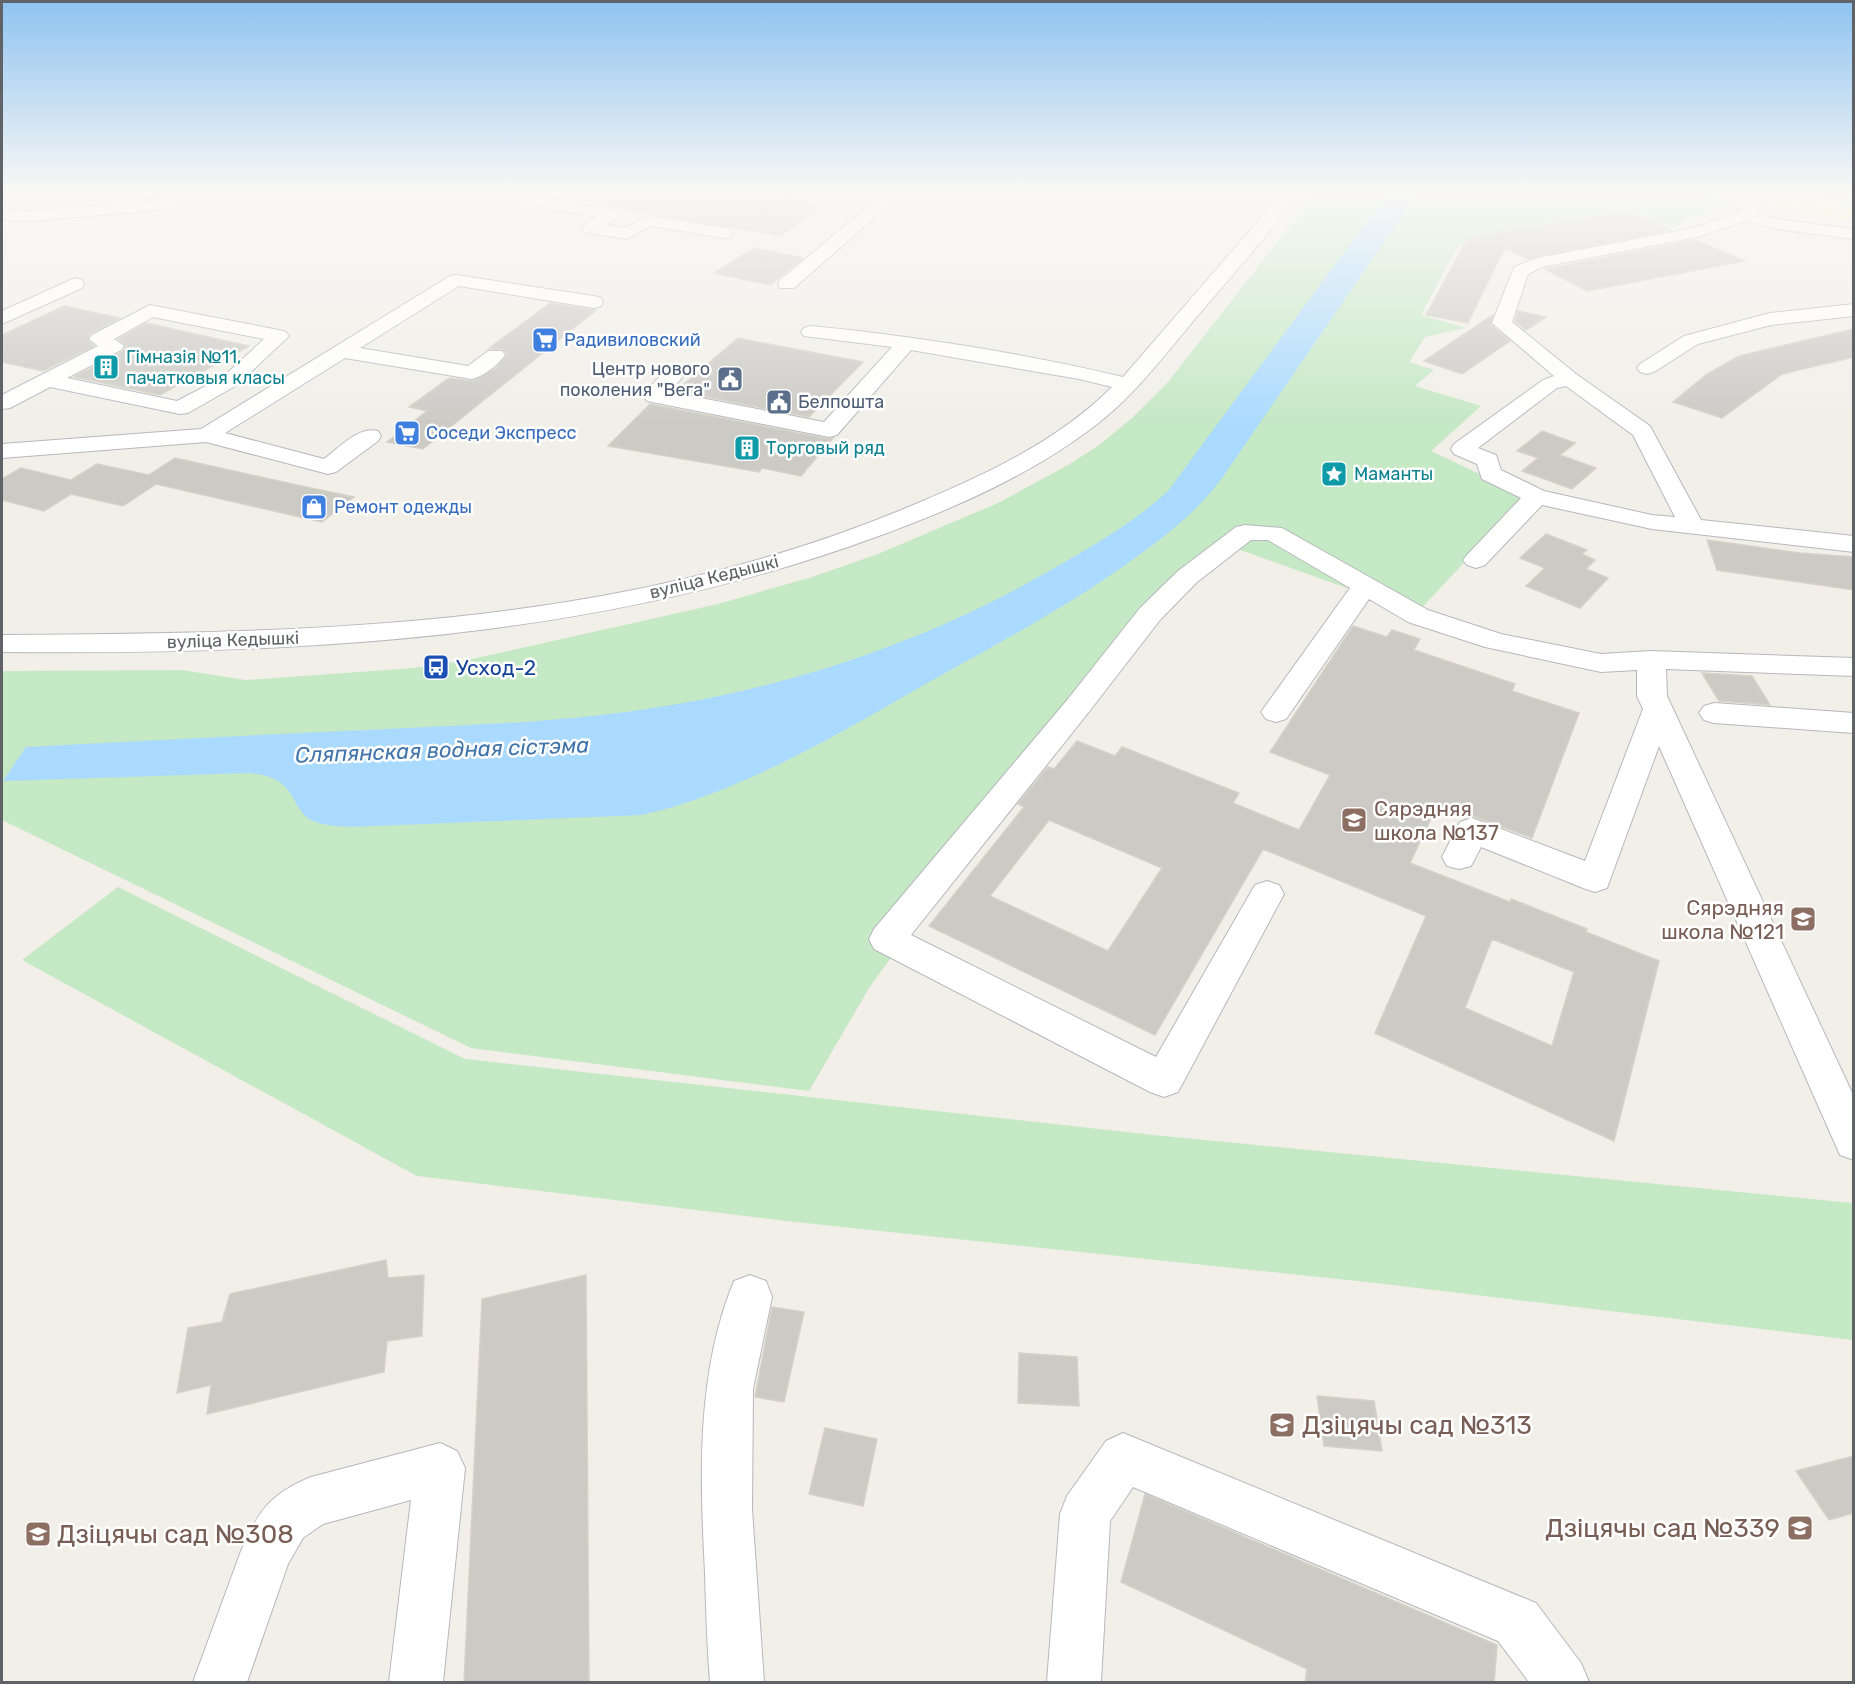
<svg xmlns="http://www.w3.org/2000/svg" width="1855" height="1684" font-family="Rubik,sans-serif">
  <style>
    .green { fill: #c5e8c5 }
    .water { fill: #aadaff }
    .building { fill: #cccac5; stroke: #d6d1c6; stroke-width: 1.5; fill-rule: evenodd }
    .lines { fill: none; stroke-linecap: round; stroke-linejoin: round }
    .minor-casing { stroke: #b5b8bc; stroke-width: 2 }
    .major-casing { stroke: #f2c960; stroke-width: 2 }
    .minor { fill: #fff; fill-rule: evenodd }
    .major { fill: #fff2af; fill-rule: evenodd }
    .labels { text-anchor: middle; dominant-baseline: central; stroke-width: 5; stroke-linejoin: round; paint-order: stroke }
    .far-shop-label { font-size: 18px; fill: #366cbe; stroke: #fff; text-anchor: start }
    .far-culture-label { font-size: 18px; fill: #0d838f; stroke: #fff; text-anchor: start }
    .far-service-label { font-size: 18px; fill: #4e5e75; stroke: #fff; text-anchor: end }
    .far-street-label { font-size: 18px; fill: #5f6368; stroke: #fff }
    .transit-label { font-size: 21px; fill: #164399; stroke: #fff; text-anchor: start }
    .education-label { font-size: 21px; fill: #785e54; stroke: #fff; text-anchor: start }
    .water-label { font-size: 22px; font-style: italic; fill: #4174aa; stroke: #fff }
    .near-education-label { font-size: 26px; fill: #785e54; stroke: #fff; text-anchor: start }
  </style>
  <rect width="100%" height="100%" fill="#f1efe8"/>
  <path class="green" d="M1318 190H1693L1733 200 1702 216 1678 221 1683 225 1673 228 1630 210 1486 235 1512 248 1499 253 1458 245 1421 315 1466 328 1425 337 1409 362 1434 370 1415 386 1481 406 1431 451 1526 496 1417 613 1232 547 1192 580 900 945 869 988 809 1091 471 1048 2 820V671L182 670 246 680 414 668 468 660 718 604 812 577 878 554 998 503 1068 465 1098 446 1131 419 1168 382Z
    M1780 190H1853V205Z
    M118 887 465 1059 1153 1135 1853 1203V1340L1376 1283 786 1221 417 1176 22 960Z"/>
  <path class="water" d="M1390 190H1420L1222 478C1199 509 1170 533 1139 555 1078 600 1012 636 945 673 851 726 748 791 642 815L351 827C338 826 321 826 309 819 301 813 297 805 292 796 282 779 268 775 249 773L3 781 26 747C140 741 254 735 367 730 445 726 523 724 601 715 752 698 899 654 1033 580 1079 554 1129 527 1168 491Z"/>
  <path class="building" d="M600 190H731L823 204 781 236 598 205Z
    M1628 211 1672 230 1527 259 1505 247 1468 323 1426 315 1468 238Z
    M1695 240 1745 261 1587 291 1545 269Z
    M754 248 803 258 770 285 714 273Z
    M550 303 596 310 423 449 387 442 427 411 409 407 449 378 473 381 496 368 507 354 502 349H488Z
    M64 306 120 318 90 334 87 339 94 346 43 371 2 362V335Z
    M1518 311 1546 317 1526 330 1515 321Z
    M1493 315 1491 325 1510 341 1462 374 1424 361Z
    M146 323 249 346 160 395 74 377 122 352 126 346 118 339Z
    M1854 329V357L1782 374 1722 418 1673 402 1707 374 1739 356Z
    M738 338 742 339 863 362 809 417 676 391Z
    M650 404 829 439 833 438 801 476 762 468 759 472 608 446Z
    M1542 431 1575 443 1560 455 1596 468 1572 489 1522 471 1538 458 1517 451Z
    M175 458 306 487 354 497 322 522 156 484 123 506 71 494 44 511 2 500V479L21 468 71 480 97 464 149 475Z
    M1546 534 1587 550 1582 554 1595 560 1586 569 1608 578 1580 608 1526 586 1545 568 1520 558Z
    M1707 540 1800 553 1854 557V590L1717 570Z
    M1353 626 1387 637 1392 630 1420 639 1414 650 1515 684 1512 691 1579 713 1532 838 1473 816 1464 818 1436 808 1410 863 1510 902 1511 899 1587 929 1586 932 1659 961 1614 1141 1375 1033 1426 916 1263 849 1155 1035 929 926 1024 807 1018 804 1048 767 1054 769 1077 741 1115 756 1122 747 1239 793 1233 803 1299 830 1330 775 1270 752ZM1049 820 1162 868 1108 951 990 896ZM1492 939 1574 972 1552 1046 1465 1008Z
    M1702 673 1752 676 1770 705 1719 701Z
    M386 1260 388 1278 424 1275 422 1336 387 1341 384 1372 207 1414 211 1385 177 1393 188 1328 222 1322 230 1294Z
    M586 1275 589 1683H464L482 1299Z
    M772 1307 804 1312 784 1402 755 1397Z
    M1019 1353 1077 1357 1079 1406 1018 1403Z
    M1317 1396 1374 1401 1382 1451 1324 1446Z
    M825 1428 877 1439 863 1506 809 1494Z
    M1854 1456V1513L1829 1520 1796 1471Z
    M1145 1494 1497 1645 1494 1683H1305L1307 1669 1121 1582Z"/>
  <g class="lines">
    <defs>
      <path id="minor" d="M182 190H203L169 209 19 222 2 219V209L19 212 165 199Z
        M888 190H906L794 288H780L778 284 780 280Z
        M1285 190H1302C1270 233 1234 273 1200 313 1167 352 1136 394 1096 425 1031 475 953 509 876 537 596 640 297 655 2 652V635C317 633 623 629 918 503 987 474 1058 441 1112 387L1079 379 911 350 837 435 829 437 647 401 644 396C653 383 665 365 682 370L685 374 670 392 824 422 892 347 804 336 801 332 804 328 811 326C914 336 1022 353 1123 377Z
        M1763 190 1779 192 1756 214 1777 219 1854 229V239L1777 229 1746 221 1697 237 1542 267 1528 274 1512 322 1576 374 1650 426 1701 520 1854 536V552L1652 529 1542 505 1485 565 1476 568 1467 565 1463 560 1467 555 1521 498 1482 479 1477 464 1454 454 1451 449 1454 444 1543 380 1554 376 1492 323 1514 267 1537 258 1693 228 1739 212 1751 199ZM1566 386 1633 435 1675 517 1652 515 1544 491 1501 470 1496 455 1478 448 1557 388Z
        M526 195 617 211 619 215 606 225 624 228 648 216 724 228 730 229 733 233 730 237 724 238 651 226 627 239 590 233 584 232 582 228 596 217 520 203 518 200Z
        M456 275 594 296 601 298 603 302 601 306 594 308 459 286 360 348 468 366 488 351H502L505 355C498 365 484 376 472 379L345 358 225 433 324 459C339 448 358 426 378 431L381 436 378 441 336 472 328 474 206 442 2 458V444L201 429 450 276Z
        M75 278 82 280 84 284 82 288 2 324V311Z
        M1854 304V316L1771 325 1698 344 1654 372 1647 374 1640 372 1637 368 1640 364 1684 336 1770 313Z
        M150 305 279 330 286 332 289 336 237 385 188 413 180 414 50 387 10 408 2 409V395L98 346 89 339 92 335ZM153 317 264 339 223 377 177 401 67 378 121 350 124 346 114 339Z
        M1245 525 1282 528 1428 610 1501 634 1601 654 1651 651 1854 658V676L1666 669 1667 696 1854 1097V1160L1840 1155 1659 746 1607 888 1595 892 1583 888 1481 847 1471 866 1459 869 1447 866 1442 857 1460 822 1472 818 1585 861 1643 709 1637 696V670L1601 672 1485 647 1408 622 1369 599 1286 719 1276 722 1266 719 1261 712 1266 705 1350 588 1268 540H1251L1196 583 1160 620 1088 713 911 935 1156 1057 1255 885 1267 881 1279 885 1284 894 1178 1092 1164 1097 1150 1092 874 949 869 939 874 929 1068 699 1140 608 1178 571 1236 527Z
        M1714 703 1854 713V733L1714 723 1704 720 1699 713 1704 706Z
        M750 1275 766 1281 772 1297 753 1389 752 1509 764 1682H710C707 1646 706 1610 705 1573 700 1476 696 1373 734 1281Z
        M1123 1433 1536 1603 1581 1663 1589 1682H1529L1498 1641 1133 1487 1110 1521 1101 1682H1047L1060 1514 1067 1496 1106 1441Z
        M440 1443 457 1451 465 1468 443 1682H389L411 1500 323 1524 303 1538 288 1564 247 1682H193L241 1551C258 1511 270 1494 311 1477Z"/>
      <path id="major" d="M1727 190H1759L1854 210V220L1735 195Z"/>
    </defs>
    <use href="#minor" class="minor-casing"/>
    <use href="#major" class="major-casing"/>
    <use href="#minor" class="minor"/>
    <use href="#major" class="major"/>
  </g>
  <linearGradient id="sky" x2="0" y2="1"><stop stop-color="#8fc3f1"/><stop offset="0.45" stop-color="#f9f8f5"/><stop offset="1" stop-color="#f9f8f5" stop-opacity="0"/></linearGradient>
  <rect width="1855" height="426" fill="url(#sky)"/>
  <defs>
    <symbol id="supermarket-square" viewBox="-11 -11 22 22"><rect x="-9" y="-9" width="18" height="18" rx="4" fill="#3f7fe0" stroke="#fff"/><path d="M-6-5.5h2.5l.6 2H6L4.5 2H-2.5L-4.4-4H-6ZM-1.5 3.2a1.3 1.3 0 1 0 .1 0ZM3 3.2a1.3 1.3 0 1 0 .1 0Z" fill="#fff"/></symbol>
    <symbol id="building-square" viewBox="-11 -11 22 22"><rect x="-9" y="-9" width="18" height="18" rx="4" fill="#0f9aa8" stroke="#fff"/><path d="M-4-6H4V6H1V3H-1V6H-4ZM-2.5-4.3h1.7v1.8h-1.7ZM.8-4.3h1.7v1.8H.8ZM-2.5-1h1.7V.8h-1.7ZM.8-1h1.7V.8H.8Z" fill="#fff"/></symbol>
    <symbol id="civic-square" viewBox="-11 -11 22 22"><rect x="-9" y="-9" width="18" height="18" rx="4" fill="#5c6f8a" stroke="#fff"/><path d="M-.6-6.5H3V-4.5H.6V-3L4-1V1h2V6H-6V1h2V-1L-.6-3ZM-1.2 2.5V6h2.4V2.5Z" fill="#fff"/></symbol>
    <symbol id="sight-square" viewBox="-11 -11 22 22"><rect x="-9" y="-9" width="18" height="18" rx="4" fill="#0f9aa8" stroke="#fff"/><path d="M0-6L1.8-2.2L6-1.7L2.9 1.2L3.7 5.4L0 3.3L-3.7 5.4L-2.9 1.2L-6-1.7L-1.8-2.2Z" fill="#fff"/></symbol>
    <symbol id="shop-square" viewBox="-11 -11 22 22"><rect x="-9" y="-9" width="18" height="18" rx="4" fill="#3f7fe0" stroke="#fff"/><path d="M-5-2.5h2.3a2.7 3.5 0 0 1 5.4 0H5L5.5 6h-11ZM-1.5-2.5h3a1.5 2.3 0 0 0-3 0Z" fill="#fff"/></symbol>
    <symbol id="bus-square" viewBox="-11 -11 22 22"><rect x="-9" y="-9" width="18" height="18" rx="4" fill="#1a4fb4" stroke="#fff"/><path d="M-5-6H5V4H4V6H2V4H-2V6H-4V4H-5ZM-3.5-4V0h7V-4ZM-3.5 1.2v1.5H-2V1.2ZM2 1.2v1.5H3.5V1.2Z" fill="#fff"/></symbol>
    <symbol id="school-square" viewBox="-11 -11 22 22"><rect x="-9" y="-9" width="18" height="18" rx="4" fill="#8d6e63" stroke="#fff"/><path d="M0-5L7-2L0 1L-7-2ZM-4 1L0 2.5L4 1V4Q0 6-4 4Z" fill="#fff"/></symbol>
  </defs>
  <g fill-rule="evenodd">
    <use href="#supermarket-square" x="530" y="325" width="30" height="30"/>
    <use href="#building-square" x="91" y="352" width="30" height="30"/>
    <use href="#civic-square" x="715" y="364" width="30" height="30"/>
    <use href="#civic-square" x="764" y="387" width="30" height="30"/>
    <use href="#supermarket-square" x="392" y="418" width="30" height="30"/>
    <use href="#building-square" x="732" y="433" width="30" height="30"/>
    <use href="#sight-square" x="1319" y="459" width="30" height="30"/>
    <use href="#shop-square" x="299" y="492" width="30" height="30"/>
    <use href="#bus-square" x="421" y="652" width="30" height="30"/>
    <use href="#school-square" x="1339" y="805" width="30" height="30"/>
    <use href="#school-square" x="1788" y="904" width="30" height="30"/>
    <use href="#school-square" x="1267" y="1410" width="30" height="30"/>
    <use href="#school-square" x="1785" y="1513" width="30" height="30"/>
    <use href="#school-square" x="23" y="1519" width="30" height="30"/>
  </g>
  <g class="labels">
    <g class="far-shop-label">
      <text x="564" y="340">Радивиловский</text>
      <text x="426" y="433">Соседи Экспресс</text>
      <text x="334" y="507">Ремонт одежды</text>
    </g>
    <g class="far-culture-label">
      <text x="126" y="357">Гімназія №11,<tspan x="126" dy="21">пачатковыя класы</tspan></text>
      <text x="766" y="448">Торговый ряд</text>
      <text x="1354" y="474">Маманты</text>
    </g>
    <g class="far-service-label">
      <text x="710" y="369">Центр нового<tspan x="710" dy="21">поколения "Вега"</tspan></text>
      <text x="798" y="402" text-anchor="start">Белпошта</text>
    </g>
    <g class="far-street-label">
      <text transform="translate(714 577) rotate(-14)">вуліца Кедышкі</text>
      <text transform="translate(233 640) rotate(-2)">вуліца Кедышкі</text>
    </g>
    <g class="transit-label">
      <text x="456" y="667">Усход-2</text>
    </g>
    <g class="education-label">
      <text x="1374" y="808">Сярэдняя<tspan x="1374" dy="24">школа №137</tspan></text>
      <text x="1784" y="907" text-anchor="end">Сярэдняя<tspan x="1784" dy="24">школа №121</tspan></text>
    </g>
    <g class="water-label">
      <text transform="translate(442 750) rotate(-2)">Сляпянская водная сістэма</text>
    </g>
    <g class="near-education-label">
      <text x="1302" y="1425">Дзіцячы сад №313</text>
      <text x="1780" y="1528" text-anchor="end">Дзіцячы сад №339</text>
      <text x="57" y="1534">Дзіцячы сад №308</text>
    </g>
  </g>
  <rect width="1855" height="1684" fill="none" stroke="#5f6368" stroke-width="6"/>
</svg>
